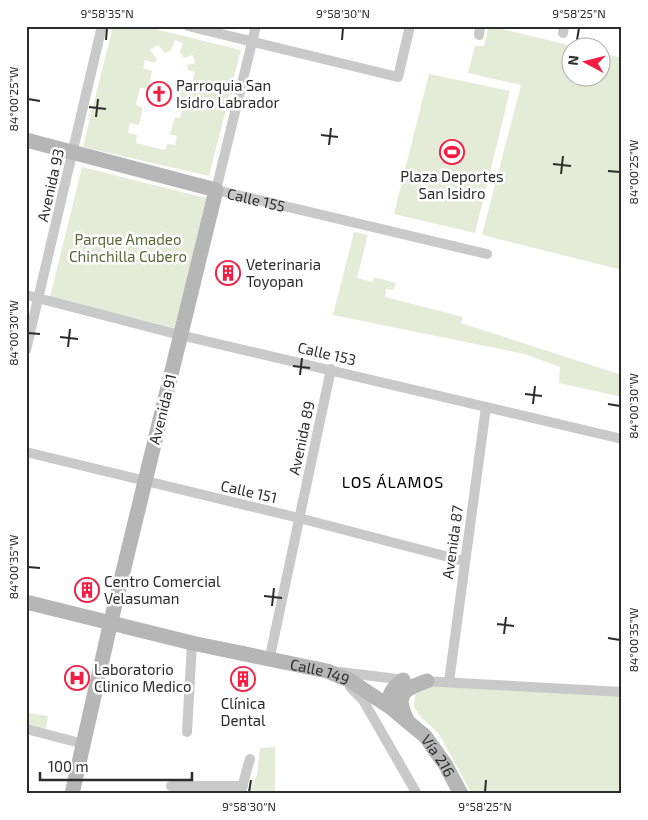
<svg xmlns="http://www.w3.org/2000/svg" width="648" height="820" font-family="'Exo 2',sans-serif">
  <style>
    .green { fill: #e4ecd7; fill-rule: evenodd }
    .lines { fill: none; stroke-linecap: round; stroke-linejoin: round }
    .street { stroke: #c9c9c9; stroke-width: 10 }
    .secondary { stroke: #b6b6b6; stroke-width: 15 }
    .ticks { fill: none; stroke: #2c2c2c; stroke-width: 2 }
    .labels { text-anchor: middle; dominant-baseline: central; stroke-width: 5; stroke-linejoin: round; paint-order: stroke }
    .poi-label { font-size: 15px; fill: #2c2c2c; stroke: #fff; text-anchor: start }
    .street-label { font-size: 15px; fill: #2c2c2c; stroke: #fff }
    .park-label { font-size: 15px; fill: #546b36; stroke: #fff }
    .neighbourhood-label { font-size: 16px; letter-spacing: 1px; fill: #000; stroke: #fff }
    .neatline { fill: none; stroke: #2c2c2c; stroke-width: 2 }
    .ticks-label { font-size: 12px; text-anchor: middle; fill: #2c2c2c }
  </style>
  <rect width="100%" height="100%" fill="#fff"/>
  <path class="green" d="M113 26H143L241 50 209 176 83 147ZM175 40 183 43 180 52 184 58 193 55 195 63 187 65 188 70 195 72 192 82 184 80 178 99 184 101 180 118 175 117 170 134 177 136 175 145 167 144 165 150 136 143 137 135 128 133 130 123 139 125 143 108 136 105 140 88 148 89 152 71 143 68 145 60 155 63 157 59 150 50 158 45 165 53 171 50Z
    M489 26 577 47 570 48V78H600L601 53 622 58V270L482 235 521 85 468 73 475 46H484Z
    M429 74 510 91 475 233 394 214Z
    M82 167 206 198 175 328 50 297Z
    M354 232 368 235 357 278 372 282 374 277 396 283 393 290 386 289 385 297 463 317 461 323 622 375V397L559 383 560 367 525 354 333 315Z
    M431 686 622 697V794H472L439 734 419 715 414 706 415 695 422 689Z
    M26 713 48 716 46 729 26 725Z
    M275 747V794H248L257 775 260 748Z"/>
  <g class="lines">
    <g class="street">
      <path d="M188 26 398 77 410 26"/>
      <path id="s1" d="M256 26 216 190 487 254"/>
      <path d="M563 33 564 26"/>
      <path d="M479 35 480 26"/>
      <path d="M26 295 180 335 622 439"/>
      <path d="M26 350 102 26"/>
      <path d="M26 452 299 518 464 561"/>
      <path d="M269 661 331 369"/>
      <path d="M340 672 405 680"/>
      <path d="M422 681 622 692"/>
      <path d="M449 682 486 407"/>
      <path d="M350 687 363 700 417 794"/>
      <path d="M26 729 84 744"/>
      <path d="M187 732 192 643"/>
      <path d="M171 786H243"/>
      <path d="M240 794 250 759"/>
    </g>
    <g class="secondary">
      <path d="M26 140 216 190 111 621 72 794"/>
      <path id="s2" d="M26 602 192 643 327 671 349 680 390 707 425 736 445 764 461 794"/>
      <path d="M390 707C387 694 393 688 403 680"/>
      <path d="M407 720C394 694 404 689 427 681"/>
    </g>
  </g>
  <path class="ticks" d="M106 40 107 28M342 40 343 28M577 40 579 28M28 99 40 101M89 107 106 109M96 117 98 99M321 135 338 137M329 145 331 128M553 164 571 166M608 171 620 172M561 174 563 156M28 333 40 334M60 337 78 339M68 347 70 329M293 366 310 368M300 375 302 358M525 394 542 396M533 404 535 386M608 404 620 406M28 567 40 568M264 596 282 598M272 606 274 588M497 624 514 626M504 634 506 617M608 638 620 640M249 792 251 780M485 792 486 780"/>
  <defs>
    <symbol id="church-ring" viewBox="-11 -11 22 22"><circle r="9.5" fill="#fff" stroke="#f61b40" stroke-width="1.5"/><path d="M-1.2-6h2.4v3.5h3.3v2.4h-3.3V6h-2.4V-.1h-3.3v-2.4h3.3Z" fill="#f61b40"/></symbol>
    <symbol id="stadium-ring" viewBox="-11 -11 22 22"><circle r="9.5" fill="#fff" stroke="#f61b40" stroke-width="1.5"/><path d="M0-5a6.5 5 0 1 0 0 10a6.5 5 0 1 0 0-10ZM-3.5-1.8h7v3.6h-7Z" fill="#f61b40"/></symbol>
    <symbol id="building-ring" viewBox="-11 -11 22 22"><circle r="9.5" fill="#fff" stroke="#f61b40" stroke-width="1.5"/><path d="M-4-6H4V6H1V3H-1V6H-4ZM-2.5-4.3h1.7v1.8h-1.7ZM.8-4.3h1.7v1.8H.8ZM-2.5-1h1.7V.8h-1.7ZM.8-1h1.7V.8H.8Z" fill="#f61b40"/></symbol>
    <symbol id="hospital-ring" viewBox="-11 -11 22 22"><circle r="9.5" fill="#fff" stroke="#f61b40" stroke-width="1.5"/><path d="M-5-5h3v3.5h4V-5h3V5h-3V1.5h-4V5h-3Z" fill="#f61b40"/></symbol>
  </defs>
  <g fill-rule="evenodd">
    <use href="#church-ring" x="145" y="80" width="28" height="28"/>
    <use href="#stadium-ring" x="438" y="138" width="28" height="28"/>
    <use href="#building-ring" x="214" y="259" width="28" height="28"/>
    <use href="#building-ring" x="73" y="576" width="28" height="28"/>
    <use href="#hospital-ring" x="63" y="664" width="28" height="28"/>
    <use href="#building-ring" x="229" y="665" width="28" height="28"/>
  </g>
  <g class="labels">
    <g class="poi-label">
      <text x="176" y="85">Parroquia San<tspan x="176" dy="17">Isidro Labrador</tspan></text>
      <text x="452" y="176" text-anchor="middle">Plaza Deportes<tspan x="452" dy="17">San Isidro</tspan></text>
      <text x="246" y="264">Veterinaria<tspan x="246" dy="17">Toyopan</tspan></text>
      <text x="104" y="581">Centro Comercial<tspan x="104" dy="17">Velasuman</tspan></text>
      <text x="94" y="669">Laboratorio<tspan x="94" dy="17">Clinico Medico</tspan></text>
      <text x="243" y="703" text-anchor="middle">Clínica<tspan x="243" dy="17">Dental</tspan></text>
    </g>
    <g class="street-label">
      <text transform="translate(50 185) rotate(-77)">Avenida 93</text>
      <text stroke="none"><textPath href="#s1" startOffset="210">Calle 155</textPath></text>
      <text transform="translate(327 353) rotate(13)">Calle 153</text>
      <text transform="translate(162 409) rotate(-76)">Avenida 91</text>
      <text transform="translate(301 438) rotate(-78)">Avenida 89</text>
      <text transform="translate(249 491) rotate(13)">Calle 151</text>
      <text transform="translate(452 542) rotate(-82)">Avenida 87</text>
      <text stroke="none"><textPath href="#s2" startOffset="302">Calle 149</textPath></text>
      <text stroke="none"><textPath href="#s2" startOffset="451">Vía 216</textPath></text>
    </g>
    <g class="park-label">
      <text x="128" y="239">Parque Amadeo<tspan x="128" dy="17">Chinchilla Cubero</tspan></text>
    </g>
    <g class="neighbourhood-label">
      <text x="393" y="481">LOS ÁLAMOS</text>
    </g>
  </g>
  <rect width="648" height="820" fill="none" stroke="#ffffff" stroke-width="55"/>
  <g transform="translate(586 62) rotate(277)"><circle r="24" fill="#ffffff" stroke="#ababab"/>
  <path d="M0-4L9 19L0 12L-9 19Z" fill="#f61b40"/>
  <text y="-8" font-size="14" font-weight="bold" text-anchor="middle" fill="#2c2c2c">N</text>
  </g>
  <path d="M40 772v8h152v-8" fill="none" stroke="#2c2c2c" stroke-width="2.5"/>
  <text x="48" y="772" font-size="15" fill="#2c2c2c" stroke="#ffffff" stroke-width="4" paint-order="stroke">100 m</text>
  <rect x="28" y="28" width="592" height="764" class="neatline"/>
  <g class="ticks-label">
    <text x="107" y="18">9°58'35"N</text>
    <text x="343" y="18">9°58'30"N</text>
    <text x="579" y="18">9°58'25"N</text>
    <text transform="translate(14 99) rotate(-90)" y="4">84°00'25"W</text>
    <text transform="translate(634 172) rotate(-90)" y="4">84°00'25"W</text>
    <text transform="translate(14 333) rotate(-90)" y="4">84°00'30"W</text>
    <text transform="translate(634 406) rotate(-90)" y="4">84°00'30"W</text>
    <text transform="translate(14 567) rotate(-90)" y="4">84°00'35"W</text>
    <text transform="translate(634 640) rotate(-90)" y="4">84°00'35"W</text>
    <text x="249" y="811">9°58'30"N</text>
    <text x="485" y="811">9°58'25"N</text>
  </g>
</svg>
